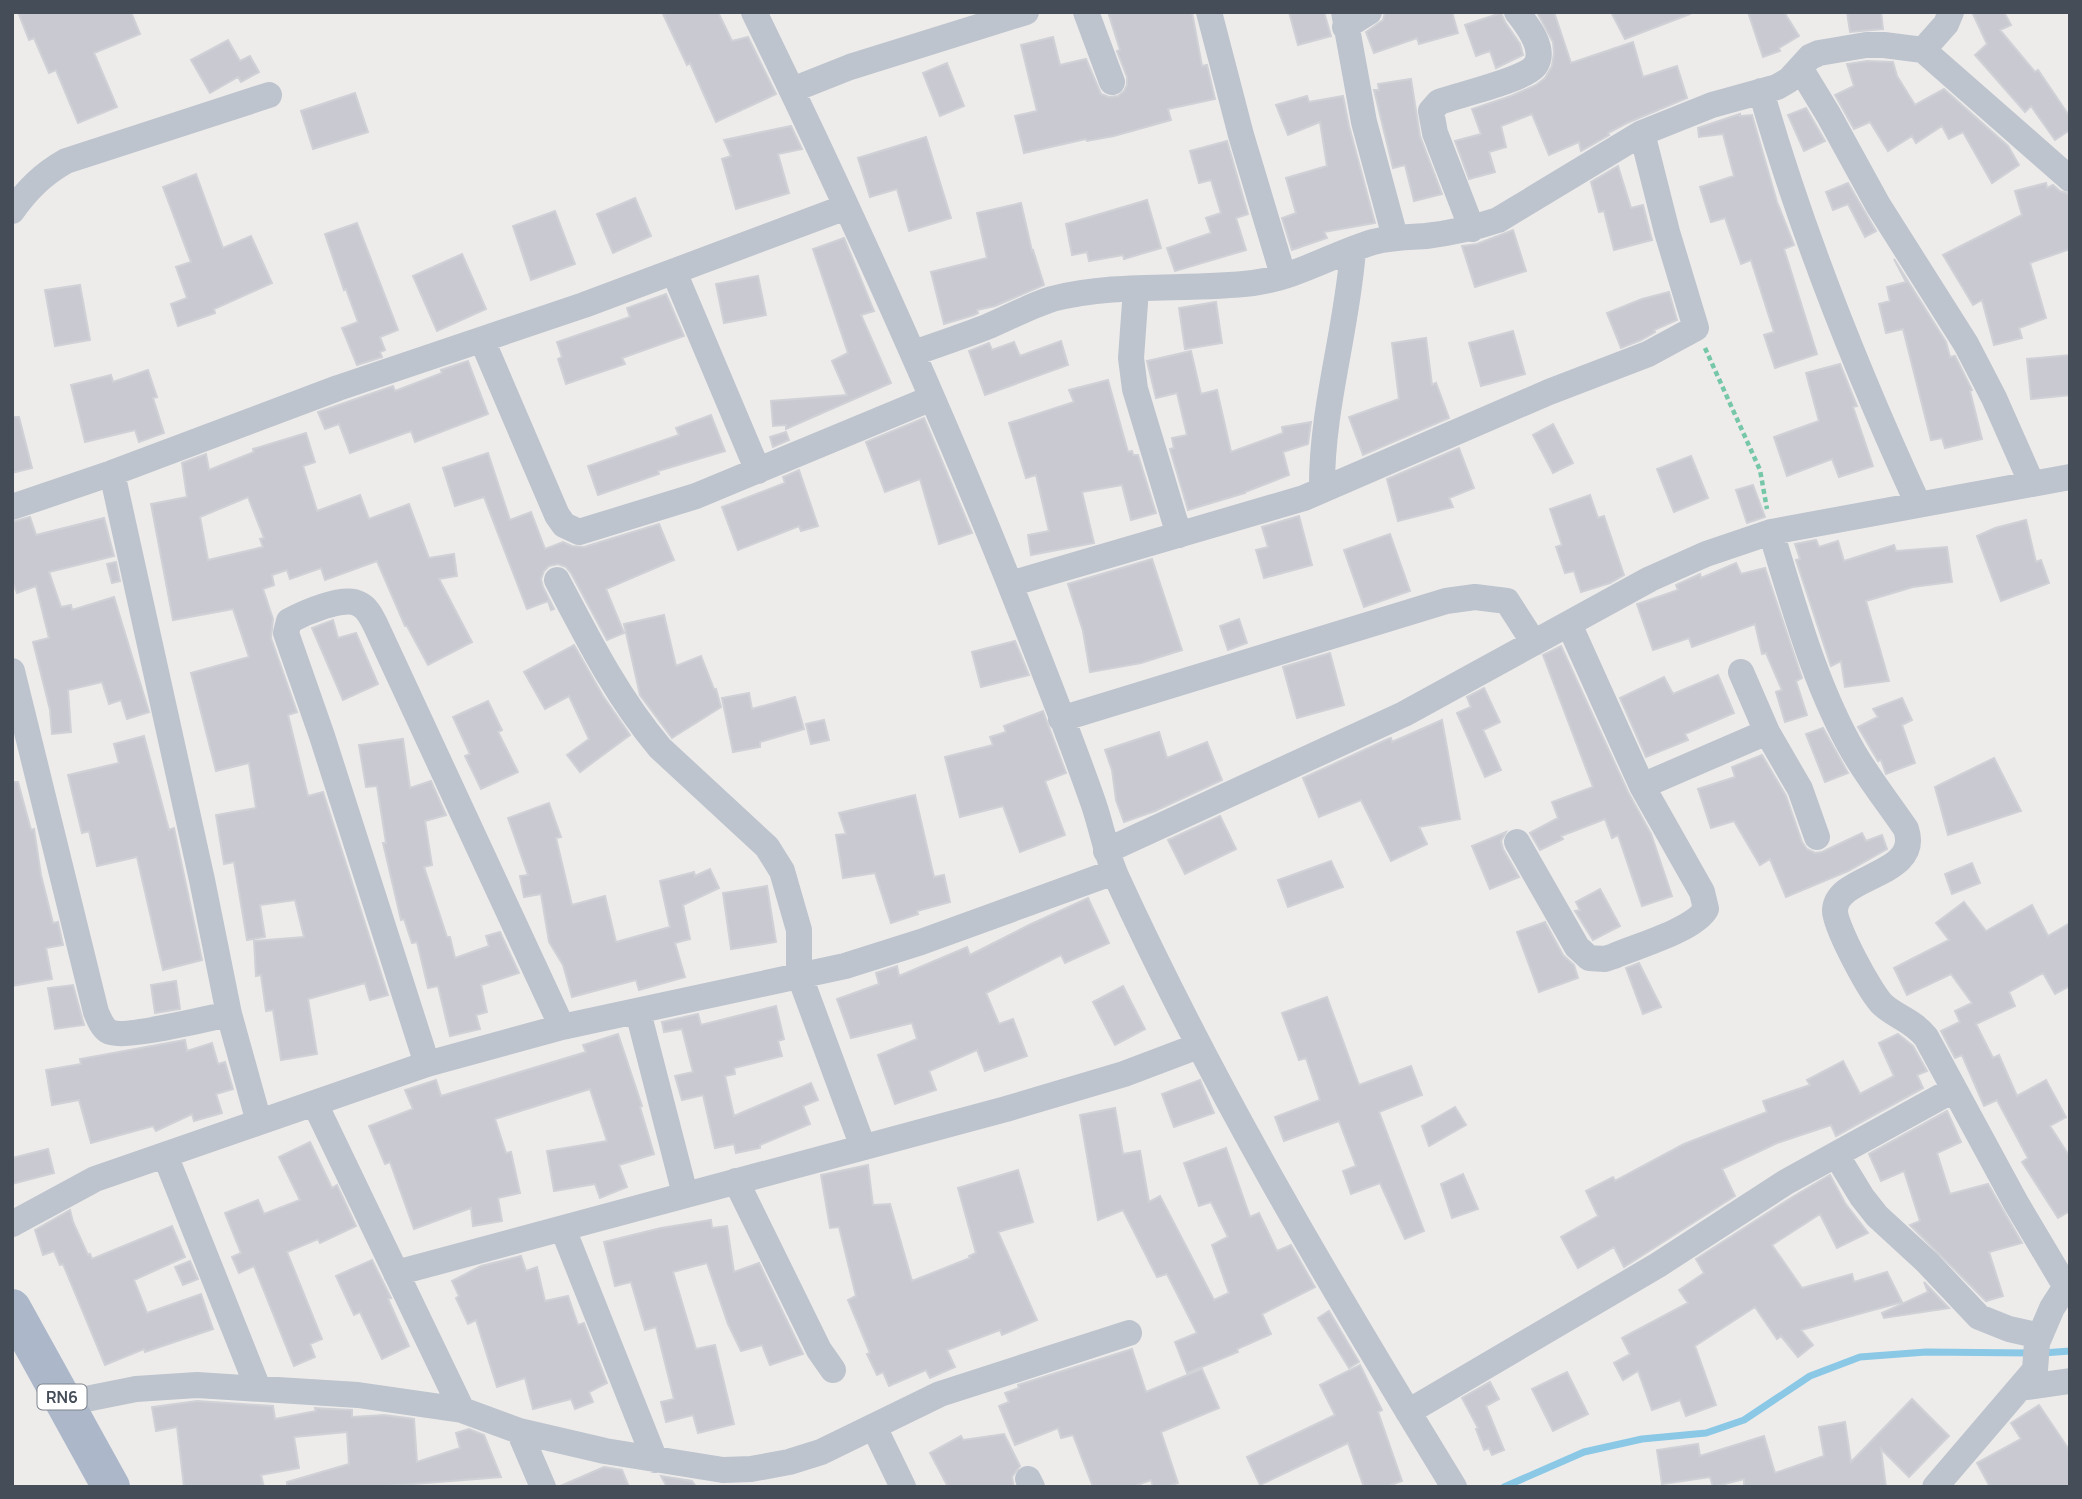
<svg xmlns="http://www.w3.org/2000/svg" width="2082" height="1499" font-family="Manrope,sans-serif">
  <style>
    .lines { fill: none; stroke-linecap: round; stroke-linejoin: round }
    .stream { stroke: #8ac8e6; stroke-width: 7 }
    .building { fill: #c9cad1; stroke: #d0d1d7; stroke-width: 2; fill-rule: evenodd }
    .path { stroke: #75c7a8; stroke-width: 4.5; stroke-dasharray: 5 3.5; stroke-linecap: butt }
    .street { stroke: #bdc4cd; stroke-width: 26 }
    .primary { stroke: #acb8ca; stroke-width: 38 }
    .labels { text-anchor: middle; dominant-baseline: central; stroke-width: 5; stroke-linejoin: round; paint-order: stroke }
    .shield { fill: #fff; stroke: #7d828a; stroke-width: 2 }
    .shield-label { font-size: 16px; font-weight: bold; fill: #454d58 }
  </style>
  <rect width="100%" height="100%" fill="#eeeceb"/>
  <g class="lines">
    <path class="stream" d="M2043 1353 2070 1351
      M1504 1487 1584 1452 1642 1439 1706 1433 1744 1420 1810 1376 1860 1357 1926 1352 2031 1353"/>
  </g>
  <path class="building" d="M18 12H131L140 34 94 53 117 107 78 123 56 70 49 73 34 38 29 40Z
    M662 12H718L732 41 748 37 776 94 716 122 690 63 687 65Z
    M1108 12H1192L1202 66 1207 65 1215 99 1168 109 1171 120 1114 136 1087 141 1086 139 1024 153 1015 116 1037 111 1021 45 1053 37 1060 65 1086 59 1101 94 1109 97 1118 96 1124 91 1127 85V77L1117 51 1120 50Z
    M1289 12H1324L1331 36 1298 45Z
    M1385 12H1452L1458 33 1419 44 1417 38 1374 53 1366 32 1383 20Z
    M1537 12H1554L1571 63 1633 42 1643 77 1677 66 1687 98 1627 123 1608 133 1609 135 1581 151 1579 142 1549 155 1532 114 1501 126 1506 147 1489 152 1495 172 1469 179 1455 141 1481 134 1472 109 1511 96 1536 85 1545 78 1552 66 1554 53 1553 42Z
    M1611 12H1690V14L1625 39Z
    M1748 12H1784L1799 36 1779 48 1780 51 1763 57Z
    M1847 12H1881L1883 29 1850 32Z
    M1972 12H2004L2011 25 2000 30 2035 72 2038 70 2070 117V130L2055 140 2031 106 2025 112 1975 55 1987 44Z
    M1501 13 1505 22 1520 44 1523 55 1496 68 1490 51 1476 56 1465 25Z
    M228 40 240 61 250 56 259 72 241 82 238 77 210 93 191 60Z
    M1867 61 1893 62 1897 76 1915 105 1944 89 2008 146 2019 165 1992 183 1963 132 1949 139 1942 126 1916 143 1912 136 1888 151 1870 122 1854 129 1835 95 1854 86 1847 64Z
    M947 63 964 106 940 116 923 73Z
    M1411 79 1420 136 1442 194 1414 201 1405 165 1393 168 1374 90H1379L1378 84Z
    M355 93 368 132 313 149 301 111Z
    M1307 96 1309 102 1343 96 1349 126 1375 223 1324 232 1327 238 1292 250 1282 218 1296 213 1286 178 1327 166 1320 122 1288 135 1276 105Z
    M1806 108 1825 141 1804 151 1788 115Z
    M1740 114V116L1752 115 1777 202 1794 245 1784 249 1817 354 1775 368 1764 335 1774 332 1751 260 1741 264 1725 218 1711 222 1700 187 1734 176 1723 134 1699 137 1698 128Z
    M791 126 802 149 778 154 789 193 736 209 722 159 731 156 724 140Z
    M926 137 951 218 909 231 897 189 870 197 858 158Z
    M1227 141 1248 214 1236 218 1246 250 1175 271 1167 248 1211 233 1206 218 1221 213 1211 180 1199 183 1190 151Z
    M1618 166 1631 208 1643 205 1652 240 1614 250 1604 211 1599 212 1591 182Z
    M196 174 223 248 251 236 272 283 214 309 215 313 178 326 171 304 187 298 176 267 191 262 163 187Z
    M1848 183 1876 231 1865 237 1848 204 1833 210 1826 192Z
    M2046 183 2047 188 2053 185 2060 191 2070 194V249L2030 263 2046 318 2019 328 2022 338 1994 345 1982 300 1973 305 1943 255 2022 215 2015 191Z
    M635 198 651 236 613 253 597 214Z
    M1147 200 1161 248 1124 259 1123 255 1089 261 1087 252 1072 255 1066 224Z
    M1021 203 1032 251 1033 250 1044 285 995 306 977 310 978 313 974 315 944 324 931 272 987 258 977 213Z
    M555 211 575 264 531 280 513 226Z
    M357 223 398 330 380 337 385 350 380 352 382 357 357 365 342 328 358 322 346 289 344 290 325 234Z
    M1513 230 1526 271 1475 287 1462 246 1477 244Z
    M844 238 874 311 861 315 891 383 786 429V425L773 426 771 401 847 395 832 361 848 353 813 249Z
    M462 254 486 309 437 331 413 276Z
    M1894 259 1946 342 1950 357 1955 356 1972 390 1970 391 1982 439 1945 448 1942 438 1931 440 1903 329 1886 333 1879 304 1890 301 1887 287 1906 282Z
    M758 276 766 315 724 323 716 284Z
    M80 285 90 340 55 346 45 290Z
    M1669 292 1677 320 1654 330 1655 332 1641 340 1621 348 1607 313 1642 299Z
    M666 294 684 336 622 358 625 364 566 384 558 359 562 357 557 342 630 317 627 308Z
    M1216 302 1222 343 1185 349 1179 308Z
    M1513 331 1525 374 1481 386 1469 343Z
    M1426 338 1432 385 1436 383 1449 418 1363 455 1349 417 1399 399 1392 343Z
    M1061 341 1068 365 985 395 969 351 989 343 992 350 1014 342 1020 356Z
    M1191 351 1201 394 1217 390 1231 452 1283 433 1282 427 1311 422 1308 444 1283 452 1289 475 1245 492V493L1188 510 1170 449 1174 448 1172 438 1187 435 1177 393 1156 398 1147 361Z
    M2070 355V395L2031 399 2027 359Z
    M468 361 488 414 415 442 411 431 350 453 339 424 325 429 318 412 393 386 395 391 442 373 441 370Z
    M1840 364 1857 406 1853 407 1873 466 1839 477 1832 459 1787 476 1774 437 1819 421 1806 373Z
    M148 370 157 397 153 398 164 433 139 442 135 430 85 442 71 385 111 375 113 382Z
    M1108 380 1128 452 1132 451 1133 455H1138L1156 513 1131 520 1122 485 1082 492 1094 543 1031 555 1028 535 1049 531 1036 475 1026 478 1009 423 1074 402 1069 390Z
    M711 415 725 451 658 471 659 474 598 495 588 466 679 435 676 428Z
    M12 417H19L32 468 12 473Z
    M924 418 972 533 939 544 920 479 885 492 866 442Z
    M1553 424 1573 463 1553 473 1533 435Z
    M786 432 789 440 773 447 770 437Z
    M306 433 315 462 303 466 317 511 360 495 369 519 409 504 429 558 454 554 457 576 439 579 472 642 428 665 407 626H405L377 561 325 580 321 568 290 579 287 570 272 575 274 585 263 589 273 619 271 638 297 712 288 715 308 796 323 792 388 995 370 1000 365 983 308 999 317 1054 281 1060 273 1010 266 1011 261 975 256 976 254 941 304 937 295 900 260 905 265 937 247 940 234 862 224 864 216 815 256 808 249 763 216 771 191 673 249 657 233 609 173 620 151 504 187 497 182 463 206 454 209 470 254 452 253 449ZM248 497 264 538 260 539 263 547 208 560 200 517Z
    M1459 448 1474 488 1449 498 1453 507 1398 521 1387 479Z
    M488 453 510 520 531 512 545 549 563 542 572 546 584 547 659 524 674 560 606 589 624 633 607 640 571 573 566 567 558 564 549 566 544 571 541 579 543 587 554 609 551 610 548 601 527 609 484 497 455 506 443 468Z
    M1691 456 1708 498 1674 512 1657 469Z
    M799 470 818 526 801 531 799 526 738 550 722 507 785 483 783 477Z
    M1753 485 1765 517 1747 523 1736 490Z
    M1590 495 1598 518 1604 516 1624 575 1610 583 1581 592 1574 571 1565 573 1556 547 1562 545 1550 509Z
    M1299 516 1312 565 1264 578 1256 550 1268 547 1262 527Z
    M30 517 36 535 104 518 114 556 49 572 61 607 71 605 72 610 114 597 149 712 127 719 121 700 109 704 102 682 68 690 71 732 52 734 50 710 33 642 49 638 36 586 17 593 12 580V522Z
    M2026 520 2036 562 2041 560 2049 583 2001 601 1977 536 1995 528Z
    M1390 534 1410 591 1364 607 1344 550Z
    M1816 540 1819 547 1838 541 1844 561 1894 545 1896 551 1947 547 1952 582 1913 587 1866 601 1889 681 1845 687 1841 661 1831 666 1796 560 1800 559 1795 544Z
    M1152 559 1182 650 1141 663 1090 672 1083 631 1068 584Z
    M116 562 120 581 112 583 107 564Z
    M1736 563 1741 574 1765 568 1802 678 1796 681 1807 715 1785 722 1776 692 1782 690 1766 653 1762 654 1755 624 1692 647 1689 638 1653 650 1637 604 1678 590 1676 585 1700 574 1701 578Z
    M664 615 676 666 701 656 714 689H716L721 707 672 738 640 695 624 624Z
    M1239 619 1247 643 1228 650 1220 626Z
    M333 620 338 638 356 633 378 684 343 700 312 628Z
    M1015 641 1029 675 981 687 972 652Z
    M574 645 603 696 630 735 580 772 567 755 589 739 569 696 545 709 524 672Z
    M1561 646 1628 792 1651 834 1672 896 1642 906 1618 835 1612 838 1605 819 1561 836 1563 839 1540 850 1530 833 1558 818 1552 802 1593 787 1543 655Z
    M1330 653 1344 705 1297 718 1283 667Z
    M1718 675 1734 713 1685 734 1688 740 1646 757 1620 698 1664 677 1673 694Z
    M1484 688 1500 722 1483 730 1501 770 1485 777 1457 713 1471 707 1467 697Z
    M749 693 752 709 795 697 804 729 760 742V747L733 752 722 698Z
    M1902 698 1912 720 1902 725 1915 763 1886 774 1881 760 1878 761 1858 727 1878 717 1873 709Z
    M488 701 502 730 498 732 518 772 481 789 465 756 470 754 453 717Z
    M1043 711 1066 773 1045 781 1065 835 1020 852 1003 806 960 817 945 757 993 745 990 737 1006 732 1004 726Z
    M824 720 829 740 811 744 806 724Z
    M1442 720 1460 819 1419 827 1427 844 1391 861 1361 800 1319 817 1303 778 1388 739 1391 738 1392 742Z
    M1823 728 1848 773 1825 782 1806 734Z
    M1159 732 1167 758 1207 742 1222 780 1155 811 1124 822 1116 800 1112 770 1105 750Z
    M144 736 169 830 174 828 202 960 163 970 137 857 97 866 89 831 82 833 68 775 119 763 114 744Z
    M403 739 410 788 431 781 446 815 425 821 432 865 424 867 447 937H450L455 958 489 946 486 936 500 932 519 973 481 985 487 1012 476 1015 480 1029 450 1036 438 986 428 988 417 942 412 943 404 919 401 920 383 843H386L377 786 366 787 359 745Z
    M1762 755 1786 796 1802 842 1807 849 1815 853 1822 852 1862 833 1866 841 1882 835 1887 849 1848 871 1786 897 1770 859 1760 865 1734 821 1711 828 1698 789 1735 777 1732 767Z
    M1994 758 2021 811 1948 835 1935 787Z
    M12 782H18L31 830 34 829 41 875 53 923 58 922 63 945 46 948 52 979 12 986Z
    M915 795 934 877 944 875 950 902 917 911 918 914 891 923 875 873 843 878 836 835 846 834 839 813Z
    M549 803 561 837 556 838 572 905 605 896 616 942 670 927 660 881 694 872 695 876 710 869 719 888 683 905 690 939 675 943 685 977 639 990 636 980 572 997 563 965 549 942 541 894 524 897 520 876 528 875 508 818Z
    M1220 816 1236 849 1185 874 1168 840Z
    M1506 832 1501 841 1503 849 1519 877 1490 889 1472 846Z
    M1331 861 1343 887 1288 907 1278 880Z
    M1972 863 1980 883 1952 894 1945 874Z
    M767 886 776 942 731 949 723 893Z
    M1600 889 1620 926 1593 940 1575 911 1580 910 1576 902Z
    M1088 898 1109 943 1065 963 1061 955 986 993 999 1024 1013 1019 1027 1056 985 1071 977 1050 929 1071 936 1090 895 1104 878 1055 917 1039 912 1023 851 1038 837 999 879 984 876 973 897 966 899 976 967 947 970 955 1029 925Z
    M1964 902 1986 931 2032 905 2048 936 2070 923V986L2055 994 2043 973 2009 992 2015 1006 1976 1024 1993 1058 1999 1055 2017 1096 2046 1080 2066 1117 2050 1126 2070 1157V1211L2058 1218 2022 1162 2028 1158 1997 1100 1984 1106 1962 1055 1955 1058 1941 1031 1960 1022 1955 1011 1972 1003 1951 974 1907 995 1894 968 1949 940 1936 923Z
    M1545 922 1563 955 1574 965 1578 978 1539 992 1517 932Z
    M1639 963 1661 1007 1643 1014 1626 968Z
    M176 981 180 1009 155 1013 151 985Z
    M73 985 84 1025 55 1029 48 988Z
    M1123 986 1145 1029 1115 1045 1093 1002Z
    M1327 997 1359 1085 1411 1066 1422 1095 1379 1112 1424 1231 1405 1239 1380 1183 1351 1194 1343 1171 1356 1166 1339 1121 1284 1141 1275 1117 1320 1100 1306 1058 1299 1060 1282 1013Z
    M776 1006 784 1039 778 1041 782 1056 734 1068 735 1074 725 1076 734 1116 811 1083 818 1100 803 1106 810 1124 760 1145V1148L736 1153 734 1144 715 1148 703 1095 682 1100 675 1076 693 1072 682 1029 664 1032 662 1022 698 1014 701 1025Z
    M618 1034 642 1106 640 1107 654 1154 619 1165 627 1187 600 1198 595 1184 554 1191 547 1151 607 1141 590 1089 495 1119 506 1153 511 1152 520 1193 498 1198 502 1221 473 1226 471 1208 414 1229 390 1162 385 1164 369 1126 413 1109 405 1090 436 1080 441 1096 586 1052 583 1045Z
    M1898 1034 1913 1046 1927 1071 1917 1075 1923 1088 1836 1136 1831 1125 1777 1143 1722 1169 1735 1196 1624 1267 1614 1247 1578 1268 1561 1237 1598 1216 1586 1191 1613 1177 1615 1181 1684 1144 1767 1112 1763 1101 1810 1085 1807 1080 1843 1061 1860 1094 1894 1076 1879 1043Z
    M185 1040 187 1051 212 1043 218 1064 225 1062 233 1089 216 1094 222 1113 194 1121 192 1114 156 1131 153 1126 91 1143 79 1100 52 1105 46 1070 81 1064 80 1059Z
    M1200 1080 1214 1113 1174 1127 1162 1094Z
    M1455 1107 1466 1125 1429 1146 1422 1126Z
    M1115 1108 1123 1154 1140 1151 1149 1202 1160 1196 1214 1300 1229 1293 1212 1245 1228 1237 1211 1202 1199 1206 1184 1163 1226 1148 1250 1217 1259 1213 1277 1251 1291 1245 1315 1287 1262 1314 1271 1334 1237 1349 1238 1352 1187 1373 1175 1342 1197 1333 1167 1274 1157 1277 1123 1210 1098 1220 1080 1115Z
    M1947 1111 1961 1142 1937 1153 1950 1194 1988 1184 2022 1243 1989 1252 2003 1296 1986 1301 1910 1225 1920 1221 1904 1171 1881 1181 1869 1154Z
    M310 1142 332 1188 337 1185 356 1226 320 1243 318 1239 287 1252 322 1339 310 1344 315 1357 294 1366 254 1266 239 1273 232 1257 241 1253 225 1213 258 1200 264 1214 300 1200 279 1157Z
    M48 1149 54 1173 12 1184V1158Z
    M868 1165 873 1205 890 1204 912 1281 970 1258 969 1256 976 1253 958 1188 1018 1170 1033 1222 998 1232 1037 1320 1002 1335 1000 1330 947 1350 955 1367 930 1378 926 1370 889 1386 883 1372 877 1375 867 1354 870 1353 848 1300 856 1296 839 1227 830 1228 821 1175Z
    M1463 1174 1478 1209 1452 1218 1441 1184Z
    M1830 1175 1845 1203 1868 1233 1837 1248 1820 1214 1772 1245 1802 1288 1852 1274 1854 1282 1887 1272 1902 1302 1801 1330 1813 1345 1798 1357 1781 1336 1777 1339 1755 1307 1695 1346 1716 1405 1686 1416 1680 1400 1652 1410 1638 1371 1623 1380 1614 1363 1630 1354 1622 1338 1688 1303 1679 1290 1704 1273 1696 1259 1794 1196Z
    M70 1210 73 1222 88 1255 90 1254 92 1259 172 1226 185 1257 134 1280 147 1313 201 1294 213 1329 145 1352 144 1349 105 1365 63 1264 60 1265 54 1251 43 1255 35 1230Z
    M711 1220 712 1228 727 1226 734 1272 759 1263 803 1354 770 1365 762 1345 741 1351 728 1324 707 1263 673 1272 696 1349 715 1345 734 1424 698 1433 693 1415 666 1422 661 1402 674 1399 656 1327 645 1330 631 1282 615 1286 604 1242 661 1228Z
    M521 1256 526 1271 537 1267 545 1301 568 1296 578 1325 584 1323 607 1383 589 1392 593 1402 575 1409 571 1399 533 1409 525 1378 497 1387 476 1320 468 1324 456 1298 459 1296 452 1281 481 1266Z
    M372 1260 391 1298 388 1299 409 1346 382 1359 360 1312 354 1315 336 1276Z
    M190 1261 198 1279 183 1285 175 1267Z
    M1924 1282 1949 1308 1884 1318 1882 1313 1928 1292Z
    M1329 1311 1359 1362 1349 1368 1318 1318Z
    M1132 1349 1146 1392 1202 1369 1219 1408 1161 1432 1178 1483 1166 1487H1153L1151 1480 1132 1487H1093L1073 1435 1061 1438 1058 1428 1015 1445 999 1406 1009 1402 1005 1393 1019 1388 1018 1385Z
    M1360 1365 1382 1410 1378 1412 1402 1481 1386 1487H1364L1348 1443 1260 1485 1247 1457 1335 1415 1320 1385Z
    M1567 1372 1588 1414 1553 1431 1532 1389Z
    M1490 1382 1499 1399 1486 1406 1504 1450 1492 1455 1489 1448 1484 1450 1476 1429 1478 1428 1462 1398Z
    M1912 1399 1949 1436 1909 1477 1881 1449 1886 1487H1744V1479L1713 1487 1710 1477 1662 1484 1657 1450 1698 1444 1700 1456 1764 1436 1775 1473 1824 1456 1819 1427 1845 1422 1851 1462Z
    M197 1401 273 1406 275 1419 316 1411 315 1408 352 1410V1417L384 1415 414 1419 417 1462 460 1448 456 1433 469 1429 484 1435 501 1477 375 1487H287V1482L349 1464 347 1432 294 1437 299 1468 261 1475 264 1487H184L177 1427 156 1431 152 1407Z
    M2039 1405 2070 1451V1487H1990L1977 1463 2021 1439 2011 1423Z
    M1004 1434 1020 1466 1012 1477 1014 1487H948L930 1453 961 1436 963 1440Z
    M604 1467 622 1470 629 1487H558Z
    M661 1476 692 1481 696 1487H667Z"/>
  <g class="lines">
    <path class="path" d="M1705 348 1760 470 1767 509"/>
    <path class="street" d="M754 12C845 199 932 389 1009 582 1038 656 1068 730 1094 805 1102 829 1106 853 1116 876 1213 1088 1332 1288 1454 1487
      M1086 12 1112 82
      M1209 12 1241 135 1283 275
      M1344 12 1364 122 1395 237
      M1345 27 1369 12
      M1923 50 1946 24 1951 12
      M1800 68 1828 114 1878 205 1966 344 1994 398 2032 484
      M792 90 850 67 1026 12
      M1761 91C1802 234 1856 369 1918 504
      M12 211C28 189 43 174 66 161L269 95
      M1472 229 1435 133 1431 111 1439 102C1458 95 1524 80 1535 66 1547 49 1527 25 1517 12
      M674 272 758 471
      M1136 289 1131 358 1135 389 1179 535
      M482 340 557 515 564 525 579 532 696 496 932 398
      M914 353C939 344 964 336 989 326 1010 317 1030 306 1052 299 1117 282 1187 291 1253 283 1295 278 1333 254 1373 242 1391 237 1408 237 1426 236 1451 233 1474 228 1498 220L1642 133 1712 105 1777 87 1789 80 1810 57 1819 53 1866 45H1884L1923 50 2070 179
      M112 473 202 880 229 1014 259 1122
      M1322 490C1321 409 1347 331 1353 250
      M12 507 112 473 338 388 584 305 846 207
      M1771 532C1794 606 1815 686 1854 753 1870 780 1889 804 1906 829 1922 877 1837 874 1835 910 1834 925 1871 994 1883 1005 1898 1018 1912 1020 1926 1037L2016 1203 2066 1287
      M557 580C588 639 617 697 660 748L767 847 782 871 799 930V974L863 1147
      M1010 584 1304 498 1549 392 1648 354 1696 328 1667 232 1642 133
      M12 671 96 1012C99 1019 102 1027 108 1031 122 1040 209 1018 229 1014
      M1741 672 1767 732 1800 789 1817 837
      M1061 719 1446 601 1475 597 1507 601 1534 643
      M1642 786 1767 732
      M1517 842 1577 947 1589 958 1605 959 1614 956C1637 946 1694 930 1706 909L1702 892 1642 786 1569 624
      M1106 851 1404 714 1650 579 1706 554 1771 532 2070 477
      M638 1012 685 1194
      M427 1064 322 736 286 633 289 621C304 613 344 595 359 604 368 608 372 618 376 626L562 1027
      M315 1104 462 1410
      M165 1155 258 1388
      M1837 1156 1862 1197 1877 1216 1927 1262 1979 1317 2009 1329 2040 1336
      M736 1181 819 1350 833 1370
      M12 1224 95 1179 427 1064 562 1027 845 966 921 942 1114 872
      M563 1229 655 1460
      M396 1273 1006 1109 1124 1074 1198 1046
      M2020 1388 2070 1381
      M66 1403 136 1389 197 1385 358 1395 462 1410 519 1431 605 1451 723 1470 751 1469 789 1462 821 1452 940 1394 1129 1333
      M1408 1412 1658 1265 1786 1182 1953 1090
      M874 1427 903 1487
      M519 1431 543 1487
      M1028 1479 1032 1487
      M1935 1487 2035 1370 2037 1343 2052 1308 2070 1280"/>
    <path class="primary" d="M12 1308 111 1487"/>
  </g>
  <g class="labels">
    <rect class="shield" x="37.5" y="1384.5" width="49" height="25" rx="5"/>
    <g class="shield-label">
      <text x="62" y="1397">RN6</text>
    </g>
  </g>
  <rect width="2082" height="1499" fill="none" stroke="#454d58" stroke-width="28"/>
</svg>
